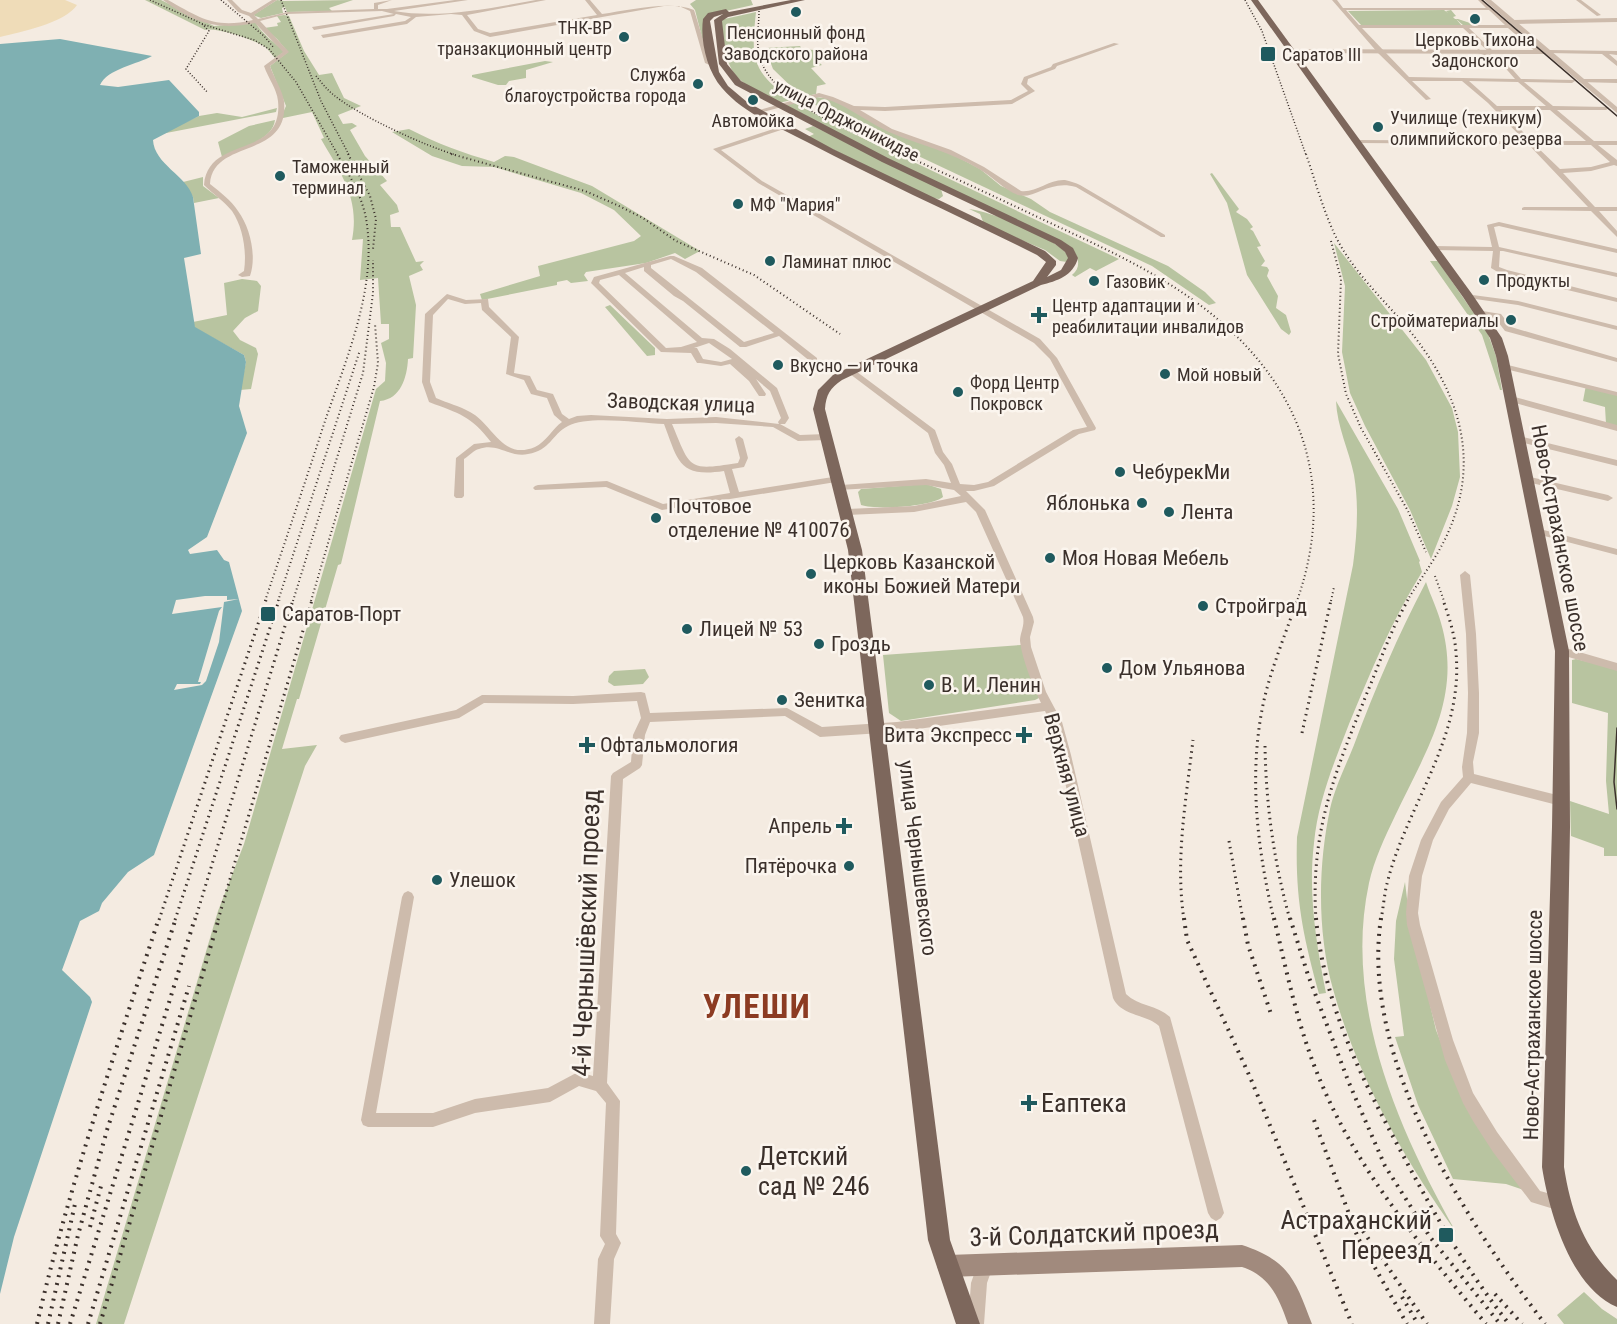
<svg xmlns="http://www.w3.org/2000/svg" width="1617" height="1324" font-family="'Roboto Condensed',sans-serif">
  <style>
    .green { fill: #b8c4a0 }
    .sand { fill: #efdcb8 }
    .water { fill: #7fb0b2 }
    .pier { fill: #f4ebe1 }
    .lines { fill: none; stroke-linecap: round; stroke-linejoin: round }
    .minor { fill: #cdbbac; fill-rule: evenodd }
    .tertiary { fill: #cdbbac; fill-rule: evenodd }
    .secondary { fill: #a18a7d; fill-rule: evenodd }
    .primary { fill: #7d675c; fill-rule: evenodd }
    .tram { stroke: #3b302b; stroke-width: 1.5 }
    .rail-far3 { stroke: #3b302b; stroke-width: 1.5; stroke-dasharray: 1 2; stroke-linecap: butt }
    .rail-far2 { stroke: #3b302b; stroke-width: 2; stroke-dasharray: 1 3; stroke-linecap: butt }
    .rail-far1 { stroke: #3b302b; stroke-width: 3; stroke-dasharray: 1.5 4.5; stroke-linecap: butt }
    .rail { stroke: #3b302b; stroke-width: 4; stroke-dasharray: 2 6; stroke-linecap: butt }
    .poi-dot { fill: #1f5a5e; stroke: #fbf5ee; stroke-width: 2 }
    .labels { text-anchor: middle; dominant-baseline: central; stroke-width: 5; stroke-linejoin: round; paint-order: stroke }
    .far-poi-label { font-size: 18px; fill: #3b302b; stroke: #fbf5ee; text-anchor: start }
    .far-street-label { font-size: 18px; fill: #3b302b; stroke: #fbf5ee }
    .street-label { font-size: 21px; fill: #3b302b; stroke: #fbf5ee }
    .poi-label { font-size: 21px; fill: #3b302b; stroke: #fbf5ee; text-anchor: start }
    .near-street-label { font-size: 26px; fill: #3b302b; stroke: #fbf5ee }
    .near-poi-label { font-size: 26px; fill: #3b302b; stroke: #fbf5ee; text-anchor: start }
    .near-district-label { font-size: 33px; font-weight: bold; letter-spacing: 1.5px; fill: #8c3b22; stroke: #fbf5ee }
  </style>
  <rect width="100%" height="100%" fill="#f4ebe1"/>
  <path class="green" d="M145 0H161L214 26 256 22C258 31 277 44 284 52L275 58C272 55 269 50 265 47 255 40 217 27 205 30Z
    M277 0 284 1 353 0 329 8 332 11 287 12 285 7 282 8 283 13 261 18 253 15Z
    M696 0H751L753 5 708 15 706 53 695 10 690 4Z
    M1444 10 1448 13 1446 11 1451 10 1456 16 1453 17 1455 19H1458L1479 26H1464L1456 19 1462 26H1362L1348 11Z
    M756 12C751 58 751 71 792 100L778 103C727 75 730 77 720 20Z
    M284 15 289 16 304 51 319 75 332 73 344 98 361 106 338 115 343 124 352 123 357 126 350 130 365 156 387 181 380 185 397 205 399 212 390 215 391 227H400L416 262 424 261 420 265 423 270 409 276 416 305 413 358 408 359C407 377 401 399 380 401L341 564 338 565 299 699H297L282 749 317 745 305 766 124 1324H96L218 911 244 844 376 389 385 381 386 363 381 343 389 339V324H381L378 278 360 280 363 239 352 240C360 198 341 174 321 139L324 138 312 112 283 118 282 115 286 106 270 66 288 52 277 39 264 28 278 26 277 23 281 22 277 16Z
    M800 46 802 49 814 50 821 56 816 60 822 65 811 68 826 84 817 86 816 94 802 97 773 69 765 48Z
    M545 61 553 62 526 70V78L509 81 506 85H498L472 77V75Z
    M816 97 831 99 852 108 888 131 948 152 980 169 1001 186 1031 199 1050 212 1168 266 1205 292 1216 303 1209 305 1152 266 844 121 805 99Z
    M794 102 835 125 1119 259 1096 271 1090 268 1075 277 1072 275C1081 268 1079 258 1073 250L887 159 786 105Z
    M277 108 276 112 161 134 199 116 217 113 242 117Z
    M275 120C273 140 238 150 222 157L218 142 249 126Z
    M813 126 941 189 943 196 939 199 931 198 808 137 814 134 805 129Z
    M409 129C438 144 463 153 494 162L505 156 514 157 592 186 700 251 685 259 675 253 646 263 586 272 584 275 588 281 571 283 567 280 557 282V285L482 300 480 294 540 276 538 266 634 241 641 236 614 210 581 193 494 167 462 166 432 156 392 132Z
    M1212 173 1239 209 1236 212 1247 219 1253 227 1250 229 1253 231 1261 246 1257 247 1265 261 1261 266 1267 267 1269 270 1267 276 1278 296 1276 308 1286 315 1291 332 1289 335 1281 329 1247 275 1227 203 1210 174Z
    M203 177V186L219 198 194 203 193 197 183 182Z
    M969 209C996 213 1053 236 1070 257L1067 262 1060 261 1045 250 984 224 980 214Z
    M1334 243 1426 360 1452 408 1458 432 1460 477 1452 506 1431 559 1410 510 1365 426 1350 393 1342 352 1345 286Z
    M1430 261H1438L1488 334 1496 356 1502 390H1500L1482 335Z
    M242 279 257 281 261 286 258 311 245 318 233 331 240 340 256 348 258 354 251 389 240 390 246 362 244 355 195 328 193 322 227 315 224 283Z
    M610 305 655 348V355L647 356 605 307Z
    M1586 385 1617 393V430L1606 424 1605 407 1583 401Z
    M1336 401 1398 509 1420 561 1419 562 1422 572C1392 620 1371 671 1349 724 1334 763 1318 801 1314 843 1308 893 1316 943 1326 993L1319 994C1303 936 1295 898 1297 837L1353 565C1357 535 1359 505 1354 475 1349 450 1337 427 1336 401Z
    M926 484 941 489 943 497C930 507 876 510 861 505L858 492 861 489Z
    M1426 582C1431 597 1437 608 1441 623 1463 698 1425 752 1395 816 1385 837 1374 860 1369 883 1343 1004 1398 1129 1456 1232 1405 1162 1356 1073 1333 989 1317 932 1318 866 1330 809 1335 787 1346 765 1354 745 1375 689 1398 635 1426 582Z
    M1021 645 1038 693 1039 698 1035 700 901 721 889 713 883 655Z
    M1576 659 1617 669V856H1604V848L1571 836 1570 801 1609 814 1606 781 1608 713 1572 703V660Z
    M645 669 649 677 643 684 614 686 608 682 609 676 614 671Z
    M1405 882 1409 915 1436 1030 1453 1073 1527 1191 1506 1184 1453 1179 1418 1105 1395 1037 1404 1036 1394 959 1396 921Z
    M1584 1292 1602 1309 1617 1319V1324H1564L1557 1315Z"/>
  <path class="sand" d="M0 0H65L77 5C65 23 20 32 0 37Z"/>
  <path class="water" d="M60 39 152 56C138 64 107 69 100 85L118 87 169 80 199 112V116L153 140C154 164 187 176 193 197L201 254 184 258 195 327 244 355 246 362 239 406 247 433 207 537 188 550 190 554 217 550 224 560 229 562 242 611 154 855 128 872 102 903 99 911 80 921 62 970 90 997 92 1002 14 1237 0 1294V44Z"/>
  <path class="pier" d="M205 596H227V600L239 599 224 602 219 642 206 681 202 685 174 690 177 684H200L201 682H198L219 611 222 607 172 614 176 600Z"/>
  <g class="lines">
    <path class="minor" d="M163 0H168C200 18 215 29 253 20L249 16 238 12 227 0H232L242 10 251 13 272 0H277L254 15 258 19 288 12 374 9V3L392 0 378 5V9H387L455 0H468L394 11C440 19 490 8 536 0H546L467 15 478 29 490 33 597 15 585 0H590L602 14C629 10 671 0 694 10L710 62 715 64 712 66 705 63 690 11 679 6H664L490 37 474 31 462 15 451 14 416 17 407 24 323 38 321 35 405 21 411 17 396 14 394 16 314 30 312 27 394 14 382 11 286 14 260 21 289 52 270 66C274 78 282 89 284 101 290 160 213 138 210 184 220 192 231 200 238 211 250 227 257 256 250 276L242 277 238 275 244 271C247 252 243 227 232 211 224 201 213 194 204 185 208 134 284 160 278 101 277 89 268 78 264 66L283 52 255 23C218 31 193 23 163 0Z
      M1332 0H1337L1343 8H1486L1478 0H1483L1541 51V53H1537L1508 28H1469L1493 51 1491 54 1463 28H1362L1409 77 1515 79 1501 63 1476 52 1478 49 1505 61 1521 79 1574 80 1575 81 1572 83 1524 82 1553 106 1608 107 1609 108 1606 110H1557L1594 141H1617V145H1598L1617 160V166L1614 165 1591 171 1563 173 1595 207H1617V211H1599L1617 231V237L1591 211 1522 210V208L1524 207H1588L1528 144 1355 143 1354 142 1357 140 1525 141 1488 103 1462 81H1412L1431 99 1426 100 1378 53ZM1346 10H1489L1505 25H1359ZM1469 81 1518 82 1546 106H1497ZM1501 110H1550L1586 141H1532ZM1535 145H1591L1610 162 1591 167 1560 169Z
      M1576 0H1581L1601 15 1597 16Z
      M1617 18V22L1514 24 1511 22 1514 20Z
      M1114 43 1119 44 1057 66 1055 69 1028 79 1027 84 1035 91 1012 104 885 111 860 110 892 129 951 150 984 167 1021 191C1036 193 1049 179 1065 180 1070 181 1076 183 1080 185L1165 235V237H1161L1076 187C1050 179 1034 200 1018 195 1004 190 992 176 979 169 951 152 920 145 889 132 865 121 845 103 819 97L759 113 756 111 819 93 833 97 854 106 885 107 1011 100 1028 91 1021 84 1024 77 1051 67 1053 64Z
      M1550 50 1617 51V55L1609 54 1617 61V66L1602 54 1548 53Z
      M1582 79H1617V83L1580 82 1579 81Z
      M785 125 787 126V128L721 150 762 181 1040 339 1057 358 1096 428 1095 430 1079 434 994 486 974 491H966L985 510 1033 617 1034 622 1030 637 1031 647 1046 692 1062 722 1071 755 1126 994C1138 1006 1157 1005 1170 1017L1224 1213 1221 1218 1216 1221 1211 1218 1208 1213 1159 1026C1146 1014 1121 1016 1113 998L1059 755 1050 722 1045 711 897 732 820 737 785 716 650 722 645 735 642 765 640 768 623 779 607 1083 620 1101 616 1234 621 1243 614 1259 610 1324H594L598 1259 605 1244 600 1236 606 1103 596 1091 579 1086 550 1102 475 1113 433 1127H368L363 1125 361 1120 402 897 404 893 408 891 412 893 414 897 376 1113H433L475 1099 548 1088 578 1072 593 1076 611 776 613 773 631 762 633 735 641 718 637 701 573 704 484 703 459 718 345 743 341 741 339 738 341 735 456 710 482 695 573 696 641 692 645 693 650 713 787 708 822 727 897 722 1041 703C1033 686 1022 659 1020 641 1020 633 1025 626 1023 617L976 512 966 502 914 512 847 515 842 512 847 509 914 506 961 496 954 490 926 485 838 490 836 488 841 485 926 479 951 483 944 465 935 453 928 433 846 371 850 369H853L935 430 943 452 952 464 960 484 974 485 988 482 1073 430 1087 427 1050 359 1034 343 758 183 713 149Z
      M1499 222 1617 249V253L1499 226 1494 227 1499 247 1617 273V277L1503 251H1500L1499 267 1507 270 1617 298V302L1501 274 1491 268 1493 251 1434 250 1431 248 1434 246 1492 247 1487 225Z
      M670 256H674L702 268 817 358V362H811L779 336 746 347H740L683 301 674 296 644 271V267L625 273 702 338 714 339 730 349 777 388 789 418 785 424H780L800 435 826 434 830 437 826 440 798 441 773 427 716 423 672 424C691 469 687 471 738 463L740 458 735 439 739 436 743 439 748 458 744 467 732 469 739 492 839 476 843 479 842 481 662 510 606 487 535 490 533 488 535 486 538 485 607 481 663 504 730 493 724 471C678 478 678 460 664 424 640 423 588 415 568 426 551 435 551 450 528 454 510 458 497 442 479 449 474 450 469 456 464 459V496L462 498H456L454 496 456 458 474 444 491 442C470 415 460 414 429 402L422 382 425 314 447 294 466 300 488 299 489 307 519 337 514 373 530 376 537 390 553 394 562 414 569 419 577 416 591 415 667 419 716 417 779 424 778 422 781 418 770 391 756 379 766 394 765 396H759L749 381 730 364 721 366 700 363H697L691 353 661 352 591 283 594 277ZM671 259 696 272 774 333 744 342 651 268V265ZM619 275 697 342 681 347 666 348 599 283 600 280ZM448 299 465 304 481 303 482 310 511 337 506 374 524 380 531 394 547 398 554 415 562 422C553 428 546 442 535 447 502 461 493 424 470 412 460 406 447 403 436 398L430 382 433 315ZM709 343 732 359 721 362 703 359 697 348H694Z
      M1465 294 1518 301 1617 326V330L1518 305 1468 298 1464 296Z
      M1476 310 1501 314 1511 327 1617 358V362L1505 331 1495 318 1476 314Z
      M1501 364H1504L1617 392V396L1501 368Z
      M1511 396 1617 425V431L1508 401 1507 399Z
      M1519 436 1617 460V466L1516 441V437Z
      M1526 476 1608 495 1613 498 1608 501 1523 481 1522 479Z
      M1536 528 1617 549V555L1533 533 1531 531Z
      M1465 571 1470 575 1476 634 1479 693V733L1473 762 1474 774 1561 796 1565 797 1567 801 1565 805 1561 806 1471 783 1449 809 1433 840 1422 876 1418 913 1420 925 1453 1040 1473 1093 1497 1132 1540 1191 1562 1197 1565 1202 1562 1207 1557 1210 1531 1202 1493 1152 1473 1121 1463 1103 1445 1060 1407 925 1406 913 1409 876 1421 840 1441 802 1463 777 1462 767 1467 733 1468 693 1466 634 1460 575Z
      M1562 647 1617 663V671L1558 654 1557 651 1558 648Z
      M985 1258 991 1260 993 1266 987 1283 984 1324H968L971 1283 979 1260Z"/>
    <path class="tertiary" d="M1484 0H1491L1617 107V113L1546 54 1290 53 1287 51 1290 49 1541 50Z"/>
    <path class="secondary" d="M1242 1245C1290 1261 1295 1280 1312 1324H1288C1279 1298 1270 1276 1242 1267L948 1277 940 1274 937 1266 940 1258 948 1255Z"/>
    <path class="primary" d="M791 0H805L728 17 722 21 727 64 741 81 888 158 1061 240 1073 248 1078 258C1073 276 1057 281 1041 285L842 380C830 388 826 395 825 409L862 550 950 1240 980 1324H956L928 1240 848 550 813 409 818 390 833 375 1033 281 1046 262 1037 255C961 217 883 182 807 142 778 127 743 113 722 88 707 71 700 41 703 19L708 13 726 9 729 12ZM723 14 714 20 719 64 735 85 882 162 1055 244 1065 252 1068 258 1061 270 1047 277 1056 265V261L1045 251 833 149 747 102 728 86 719 72 710 21 714 17Z
      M1251 0H1258L1472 294 1502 338 1508 356 1569 651 1570 827 1564 1167C1571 1212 1584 1248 1617 1280V1307C1571 1288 1549 1212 1542 1167L1552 827 1555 651 1496 356 1490 338 1463 297Z"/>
    <path class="tram" d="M1482 0 1617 116
      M1617 728 1614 782 1617 809"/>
    <path class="rail-far3" d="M150 0 205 25 254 40 269 49 296 82 338 155
      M221 0 264 36 274 48
      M281 0 321 101 349 155
      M1245 0 1262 31 1306 155
      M759 11C759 28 755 45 761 61 778 107 864 136 906 155
      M202 24 209 31 186 69 208 93
      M316 76C322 83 328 91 335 96 360 116 425 146 456 155"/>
    <path class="rail-far2" d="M348 154 370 196 376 219 373 249
      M451 154 585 191 617 205 643 218 676 241 754 275 840 334
      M902 154C950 176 998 198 1046 221 1093 243 1140 264 1183 293 1293 367 1342 473 1297 601
      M1306 154C1315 180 1323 210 1335 235 1351 269 1381 297 1405 325 1457 387 1483 457 1447 535 1436 559 1420 579 1407 601
      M1331 241 1341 279 1338 354 1346 394 1361 428 1408 511 1426 552
      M1435 576 1444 601
      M265 601C285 542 305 483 324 424 345 362 376 292 367 225 364 199 350 176 337 154
      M278 601 360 350
      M293 601 363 373 373 293V260
      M311 601 374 387 378 363 375 324
      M1331 601 1334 587"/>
    <path class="rail-far1" d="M1302 733 1331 600
      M1265 746C1266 806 1274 862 1290 920
      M1229 841 1243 920
      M159 920 266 600
      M175 920 279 600
      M195 920 293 600
      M218 920 312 600
      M1184 920C1175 860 1186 800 1193 740
      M1274 920C1257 848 1248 773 1264 700 1272 666 1286 633 1297 600
      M1316 920C1310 831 1335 773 1367 693 1380 662 1391 629 1408 600
      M1381 920C1383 909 1384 898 1386 888 1404 808 1464 740 1456 653 1455 635 1449 617 1443 600"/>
    <path class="rail" d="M1184 918 1187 940 1250 1077 1352 1324
      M1243 918 1248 945 1272 1017
      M1274 918C1287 973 1298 1028 1320 1080 1358 1172 1423 1248 1486 1324
      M1290 918 1308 975 1349 1083 1385 1166 1430 1237 1500 1324
      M1316 918C1324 1006 1363 1081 1404 1157 1435 1216 1468 1272 1509 1324
      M1381 918C1360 1058 1464 1218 1545 1324
      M1314 1120 1358 1238 1407 1324
      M90 1227 101 1186
      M1363 1231 1427 1324
      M1495 1294 1522 1324
      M1402 1297 1418 1324
      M37 1324C69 1186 115 1053 159 918
      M48 1324 75 1204
      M58 1324 78 1235 107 1130 176 918
      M70 1324 195 918
      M88 1324 189 986
      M100 1324 219 918"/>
  </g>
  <g class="poi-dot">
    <circle cx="796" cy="12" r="6"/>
    <circle cx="1475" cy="19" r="6"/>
    <circle cx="624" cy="37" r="6"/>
    <rect x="1260" y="46" width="16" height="16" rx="3"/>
    <circle cx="698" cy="84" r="6"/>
    <circle cx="753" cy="100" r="6"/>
    <circle cx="1378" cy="127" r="6"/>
    <circle cx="280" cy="176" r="6"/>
    <circle cx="738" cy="204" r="6"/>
    <circle cx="770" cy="261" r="6"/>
    <circle cx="1484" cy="280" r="6"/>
    <circle cx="1094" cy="281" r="6"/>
    <path d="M1036 306h6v6h6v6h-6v6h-6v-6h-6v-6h6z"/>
    <circle cx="1511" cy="320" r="6"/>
    <circle cx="778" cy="365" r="6"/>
    <circle cx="1165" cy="374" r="6"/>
    <circle cx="958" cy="392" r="6"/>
    <circle cx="1120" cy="472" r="6"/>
    <circle cx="1142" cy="503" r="6"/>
    <circle cx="1169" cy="512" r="6"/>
    <circle cx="656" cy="518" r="6"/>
    <circle cx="1050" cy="558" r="6"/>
    <circle cx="811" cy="574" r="6"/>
    <circle cx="1203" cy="606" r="6"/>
    <rect x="260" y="606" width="16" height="16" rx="3"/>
    <circle cx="687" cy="629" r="6"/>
    <circle cx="819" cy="644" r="6"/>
    <circle cx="1107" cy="668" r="6"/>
    <circle cx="929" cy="685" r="6"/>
    <circle cx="782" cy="700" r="6"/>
    <path d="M1021 726h6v6h6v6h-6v6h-6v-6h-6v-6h6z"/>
    <path d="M584 736h6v6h6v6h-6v6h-6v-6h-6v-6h6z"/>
    <path d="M841 817h6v6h6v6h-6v6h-6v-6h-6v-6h6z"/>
    <circle cx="849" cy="866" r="6"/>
    <circle cx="437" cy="880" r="6"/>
    <path d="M1026 1094h6v6h6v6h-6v6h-6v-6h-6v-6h6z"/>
    <circle cx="746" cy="1171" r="6"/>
    <rect x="1438" y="1227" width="16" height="16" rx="3"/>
  </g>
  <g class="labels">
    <g class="far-poi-label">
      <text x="612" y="27" text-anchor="end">ТНК-BP<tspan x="612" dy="21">транзакционный центр</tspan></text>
      <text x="796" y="32" text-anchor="middle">Пенсионный фонд<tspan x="796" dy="21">Заводского района</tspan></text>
      <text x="1475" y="39" text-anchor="middle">Церковь Тихона<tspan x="1475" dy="21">Задонского</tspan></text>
      <text x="1282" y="54">Саратов III</text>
      <text x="686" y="74" text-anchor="end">Служба<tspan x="686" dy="21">благоустройства города</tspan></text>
      <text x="1390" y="117">Училище (техникум)<tspan x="1390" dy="21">олимпийского резерва</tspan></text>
      <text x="753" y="120" text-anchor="middle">Автомойка</text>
      <text x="292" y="166">Таможенный<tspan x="292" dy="21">терминал</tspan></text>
      <text x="750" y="204">МФ "Мария"</text>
      <text x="782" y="261">Ламинат плюс</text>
      <text x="1496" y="280">Продукты</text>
      <text x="1106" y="281">Газовик</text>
      <text x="1052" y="305">Центр адаптации и<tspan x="1052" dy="21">реабилитации инвалидов</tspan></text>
      <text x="1499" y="320" text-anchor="end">Стройматериалы</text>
      <text x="790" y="365">Вкусно — и точка</text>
      <text x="1177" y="374">Мой новый</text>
      <text x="970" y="382">Форд Центр<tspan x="970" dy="21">Покровск</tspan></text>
    </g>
    <g class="far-street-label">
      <text transform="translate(847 120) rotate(27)">улица Орджоникидзе</text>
    </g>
    <g class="street-label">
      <text transform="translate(681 403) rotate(2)">Заводская улица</text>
      <text transform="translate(1560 538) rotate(79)">Ново-Астраханское шоссе</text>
      <text transform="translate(1067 775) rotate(75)">Верхняя улица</text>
      <text transform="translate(918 858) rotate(83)">улица Чернышевского</text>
      <text transform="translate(1533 1025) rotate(-89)">Ново-Астраханское шоссе</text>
    </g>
    <g class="poi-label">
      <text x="1132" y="472">ЧебурекМи</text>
      <text x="1130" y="503" text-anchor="end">Яблонька</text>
      <text x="668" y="506">Почтовое<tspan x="668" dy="24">отделение № 410076</tspan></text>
      <text x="1181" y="512">Лента</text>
      <text x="1062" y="558">Моя Новая Мебель</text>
      <text x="823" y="562">Церковь Казанской<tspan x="823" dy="24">иконы Божией Матери</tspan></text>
      <text x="1215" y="606">Стройград</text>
      <text x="282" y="614">Саратов-Порт</text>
      <text x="699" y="629">Лицей № 53</text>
      <text x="831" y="644">Гроздь</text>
      <text x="1119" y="668">Дом Ульянова</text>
      <text x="941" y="685">В. И. Ленин</text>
      <text x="794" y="700">Зенитка</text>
      <text x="1012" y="735" text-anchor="end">Вита Экспресс</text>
      <text x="600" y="745">Офтальмология</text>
      <text x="832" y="826" text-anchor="end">Апрель</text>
      <text x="837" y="866" text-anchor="end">Пятёрочка</text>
      <text x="449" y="880">Улешок</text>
    </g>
    <g class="near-street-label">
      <text transform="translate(586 933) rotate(-88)">4-й Чернышёвский проезд</text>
      <text transform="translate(1094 1233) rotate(-2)">3-й Солдатский проезд</text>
    </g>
    <g class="near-poi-label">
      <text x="1041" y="1103">Еаптека</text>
      <text x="758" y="1156">Детский<tspan x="758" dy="30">сад № 246</tspan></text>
      <text x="1432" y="1220" text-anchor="end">Астраханский<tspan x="1432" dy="30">Переезд</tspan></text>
    </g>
    <g class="near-district-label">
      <text x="757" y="1006">УЛЕШИ</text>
    </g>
  </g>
</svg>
